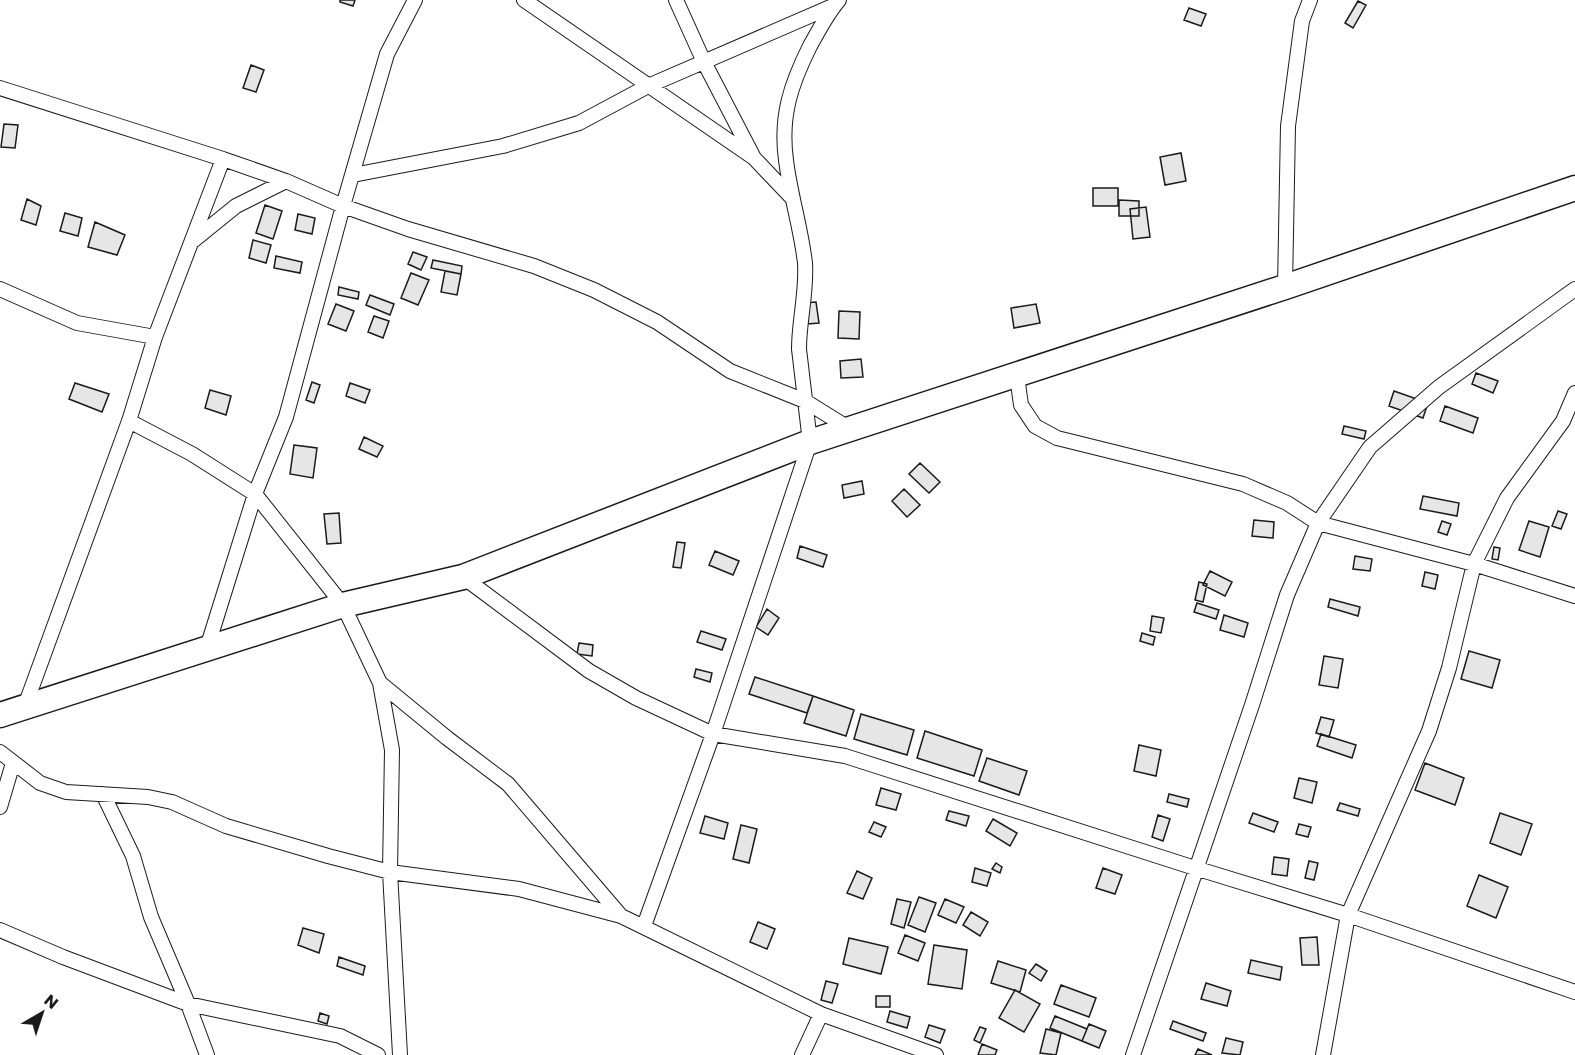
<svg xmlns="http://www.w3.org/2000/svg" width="1575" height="1055" font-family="Poppins,sans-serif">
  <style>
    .building { fill: #e6e6e6; stroke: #1a1a1a; stroke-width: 1.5 }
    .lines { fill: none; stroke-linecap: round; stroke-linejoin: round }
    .street-casing { stroke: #1a1a1a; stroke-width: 16 }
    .highway-casing { stroke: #1a1a1a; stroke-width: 27 }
    .street { stroke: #fff; stroke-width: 14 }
    .highway { stroke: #fff; stroke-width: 24 }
  </style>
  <rect width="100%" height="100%" fill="#fff"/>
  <path class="building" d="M340 0H355L353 6 340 2Z
    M1358 1 1366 5 1353 28 1345 23Z
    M1189 8 1206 14 1201 26 1184 20Z
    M251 65 264 70 256 92 243 88Z
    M4 124 18 125 15 148 1 147Z
    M1181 153 1186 181 1165 185 1160 157Z
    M1093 188H1118V206H1093Z
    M27 199 41 206 36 225 21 220Z
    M1119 200 1139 201V216H1119Z
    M265 205 282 211 273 239 256 233Z
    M1146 207 1150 237 1133 239 1130 209Z
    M65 213 82 218 78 236 60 231Z
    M298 214 315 218 312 234 295 230Z
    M95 222 125 235 117 255 88 247Z
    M253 240 271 245 266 263 249 258Z
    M413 252 427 257 421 270 408 264Z
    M276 256 302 262 300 273 274 268Z
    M433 260 462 266 461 274 431 268Z
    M445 271 461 274 457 295 441 292Z
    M411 273 429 280 418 305 401 298Z
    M339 287 359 292 358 299 338 295Z
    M370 295 394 304 390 315 366 305Z
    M816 302 819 323 807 324 804 303Z
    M336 304 354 311 346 331 328 324Z
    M1036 304 1040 323 1014 328 1011 308Z
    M839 311 860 312 859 339 838 338Z
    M374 316 389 321 383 338 368 332Z
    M861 359 863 377 841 378 840 361Z
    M1476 373 1498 381 1493 393 1472 384Z
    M312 382 320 385 314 403 306 400Z
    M75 383 109 394 102 412 69 399Z
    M350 383 370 390 365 403 346 396Z
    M210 390 231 396 226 415 205 408Z
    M1394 391 1428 403 1423 418 1389 406Z
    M1445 406 1478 418 1473 433 1440 421Z
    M1344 426 1366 431 1364 439 1342 434Z
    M364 437 383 446 377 457 359 449Z
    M294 445 317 448 313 478 290 474Z
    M920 463 940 482 929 493 909 474Z
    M862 481 864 494 844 498 842 485Z
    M904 489 920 505 907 517 892 501Z
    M1423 496 1459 503 1457 516 1420 509Z
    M1558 511 1567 514 1561 529 1552 526Z
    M339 513 341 543 327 544 324 514Z
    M1254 520 1274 522 1273 538 1252 536Z
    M1442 521 1451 524 1447 535 1438 532Z
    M1529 521 1549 527 1540 557 1519 550Z
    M677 542 685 543 681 568 673 567Z
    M800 546 827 555 823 567 797 558Z
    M1494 547 1500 548 1498 560 1492 559Z
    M715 551 739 561 733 575 709 565Z
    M1355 556 1372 559 1370 571 1353 569Z
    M1210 571 1232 582 1225 596 1203 585Z
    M1425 572 1438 575 1435 589 1422 586Z
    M1199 582 1207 584 1203 602 1195 600Z
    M1330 599 1360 607 1358 616 1328 607Z
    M1197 603 1219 610 1216 619 1194 612Z
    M767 609 779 618 768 635 756 627Z
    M1224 615 1248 623 1244 637 1220 630Z
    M1152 616 1164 618 1161 633 1150 631Z
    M701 631 726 639 722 650 697 642Z
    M1142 633 1155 637 1153 645 1140 641Z
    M579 643 593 645 592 656 577 654Z
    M1469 651 1500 660 1492 688 1461 679Z
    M1324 656 1343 659 1338 688 1319 685Z
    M696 669 712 673 710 682 694 677Z
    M755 677 813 696 807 713 749 694Z
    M813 696 854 710 846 736 804 723Z
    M861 714 914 730 907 755 854 739Z
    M1321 717 1334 720 1329 737 1316 733Z
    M925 731 982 750 974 776 917 758Z
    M1321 734 1356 745 1352 758 1317 746Z
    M1139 745 1161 750 1156 776 1134 771Z
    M987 758 1027 771 1019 795 979 781Z
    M1425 763 1464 778 1455 805 1415 790Z
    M1299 778 1317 782 1312 803 1294 798Z
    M881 788 901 794 896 810 876 805Z
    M1169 794 1189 799 1187 807 1167 802Z
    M1340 803 1360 809 1358 816 1337 810Z
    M949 811 969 816 966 826 946 820Z
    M1253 813 1278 822 1274 832 1249 823Z
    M1500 813 1532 824 1521 855 1490 843Z
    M1158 815 1170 819 1163 841 1152 837Z
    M705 816 728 823 724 839 700 833Z
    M993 819 1017 833 1010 846 986 831Z
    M874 822 886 827 881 837 869 832Z
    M1299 824 1311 827 1308 837 1296 834Z
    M741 825 757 829 749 863 733 859Z
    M1274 857 1289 859 1287 876 1272 874Z
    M1309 861 1318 863 1314 880 1305 878Z
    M996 863 1002 867 1000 873 992 869Z
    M975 868 991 873 987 886 972 882Z
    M1103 868 1122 875 1115 894 1096 888Z
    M857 871 872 878 863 899 847 893Z
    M1479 875 1508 887 1496 918 1467 906Z
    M919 897 936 903 925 932 908 925Z
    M897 899 911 902 904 928 891 924Z
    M945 899 964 907 956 923 938 915Z
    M971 912 988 922 980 936 963 925Z
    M758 922 775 929 767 949 750 942Z
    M303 928 324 934 319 953 298 945Z
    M905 935 925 943 918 961 898 953Z
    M1317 937 1319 965H1302L1300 938Z
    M849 938 888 947 881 974 843 964Z
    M934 945 967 950 962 989 928 984Z
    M339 957 365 966 363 975 337 966Z
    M1251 960 1282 967 1280 980 1248 973Z
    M998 961 1026 970 1020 992 991 983Z
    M1036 964 1047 971 1041 981 1029 973Z
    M826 981 838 984 832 1003 821 1000Z
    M1206 983 1231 991 1227 1006 1201 999Z
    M1061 985 1096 998 1089 1017 1054 1004Z
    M1015 990 1040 1004 1024 1032 999 1018Z
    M876 996H890V1007H876Z
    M890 1011 910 1017 907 1028 887 1022Z
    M320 1013 329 1016 327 1024 318 1021Z
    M1055 1016 1087 1029 1082 1041 1050 1028Z
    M1173 1021 1206 1033 1203 1041 1170 1029Z
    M1089 1024 1106 1031 1099 1048 1082 1041Z
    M929 1025 945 1030 940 1043 925 1037Z
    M980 1027 986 1029 980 1043 974 1040Z
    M1046 1029 1061 1033 1056 1055 1040 1053Z
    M1226 1038 1243 1042 1240 1055 1222 1053Z
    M982 1044 997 1050 995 1055H978Z
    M1198 1049 1212 1055H1195Z"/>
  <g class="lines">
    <defs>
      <path id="street" d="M524 0 754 158
        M676 0 704 62 754 158 792 198
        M0 88 223 159 286 181 343 206 408 229 534 266 594 290 657 322 730 371 805 401 850 429
        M353 175 503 146 579 123 648 86 835 5
        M194 240 236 206 286 181
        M1285 287 1288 126 1302 21 1310 0
        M0 289 77 323 155 337
        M1017 376 1021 405 1035 426 1057 438 1243 484 1287 503 1318 523 1474 564 1575 596
        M129 421 192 454 255 494 343 605 380 683 447 738 508 784 621 916
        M463 577 589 671 636 698 713 734 845 756 1195 868 1348 915 1575 992
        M207 648 255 494 286 417 343 206 387 54 415 0
        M380 683 392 750 390 872 400 1055
        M25 706 129 421 155 337 223 159
        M0 752 40 783 66 792 148 797 172 802 226 826 328 856 390 872 519 889 621 916 821 1014 936 1055
        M103 794 133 856 151 917 188 1004 207 1055
        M0 807 13 763
        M644 926 713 734 810 442 799 349C799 320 807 292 805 263 801 228 790 194 786 160 780 116 791 84 810 46 819 30 827 14 839 0
        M0 930 63 957 188 1004 340 1036 378 1055
        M802 1055 821 1014
        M1133 1055 1252 705 1287 595 1318 523 1370 447 1439 387 1575 289
        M1323 1055 1348 915 1429 731 1449 668 1474 564 1507 498 1563 421 1575 393"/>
      <path id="highway" d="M0 715 343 605 463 577 810 442 1285 287 1575 188"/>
    </defs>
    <use href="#street" class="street-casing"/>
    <use href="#highway" class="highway-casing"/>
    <use href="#street" class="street"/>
    <use href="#highway" class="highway"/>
  </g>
  <g transform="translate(42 1013) rotate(39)" stroke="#ffffff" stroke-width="4.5" paint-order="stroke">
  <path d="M0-4.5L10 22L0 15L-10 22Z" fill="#1a1a1a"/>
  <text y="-9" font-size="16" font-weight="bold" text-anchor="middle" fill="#1a1a1a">N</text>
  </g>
</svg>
